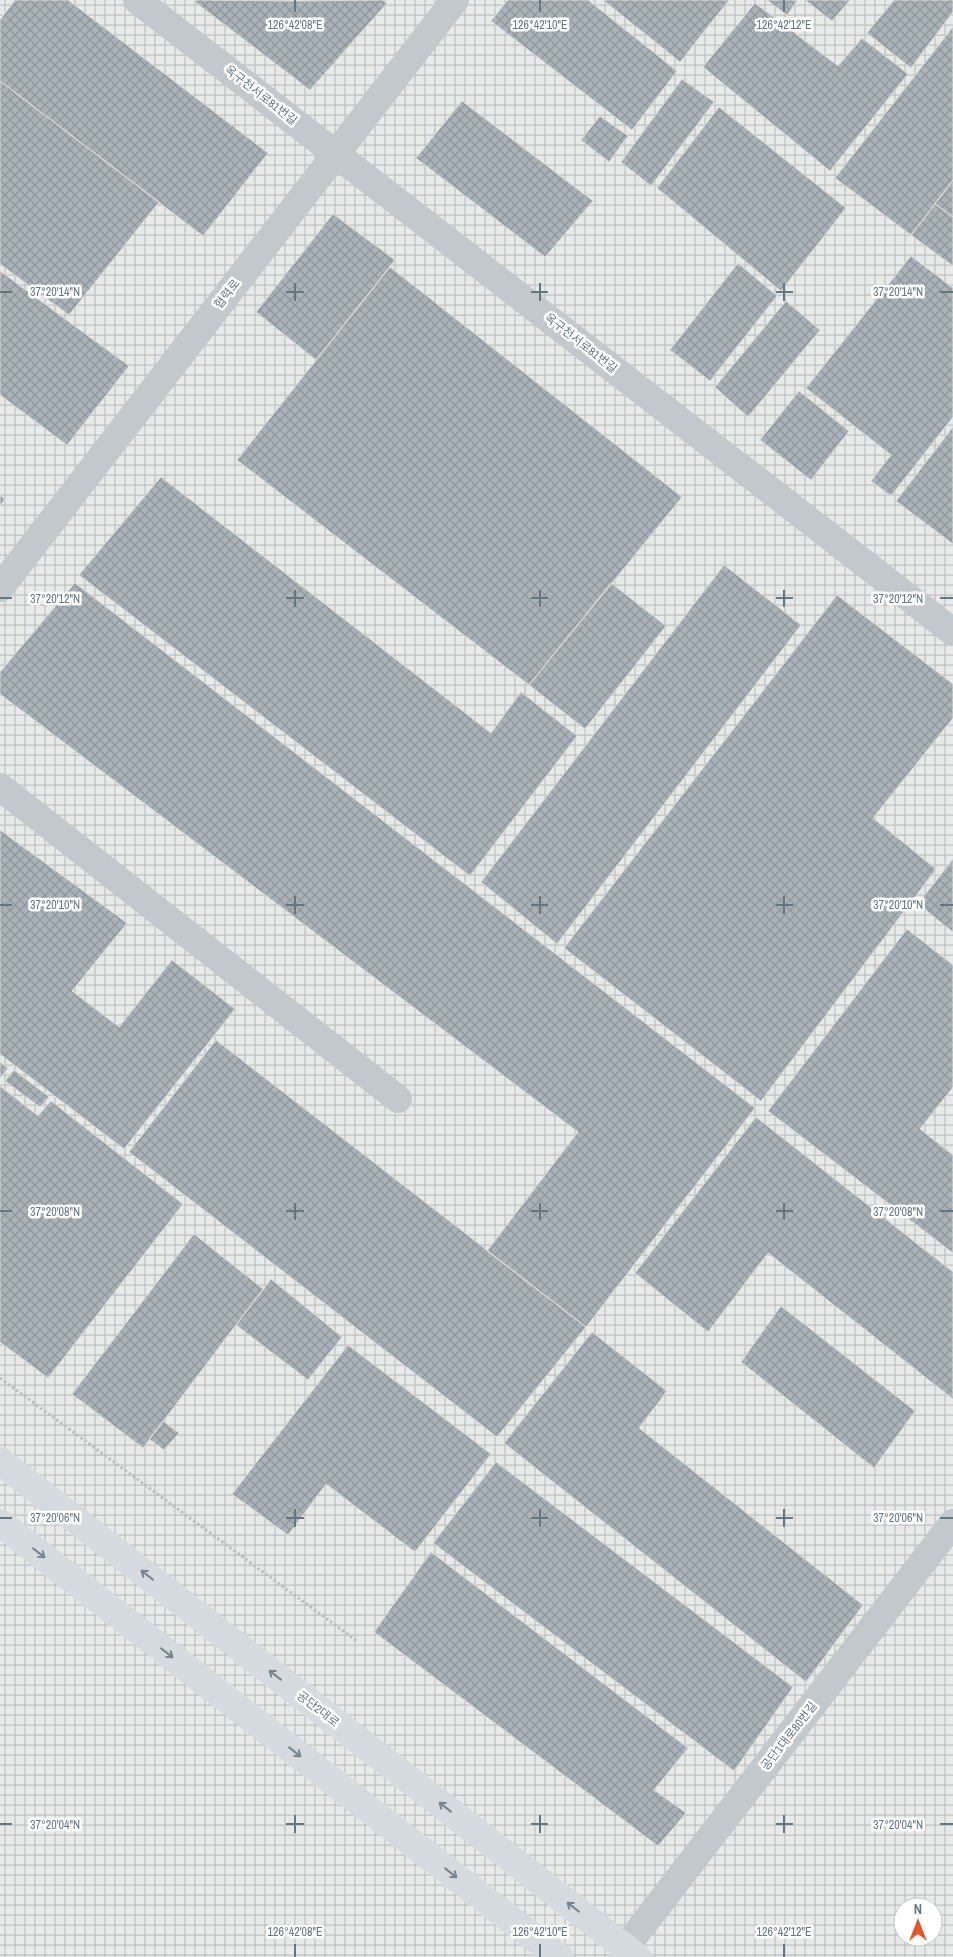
<svg xmlns="http://www.w3.org/2000/svg" width="953" height="1957" font-family="'Archivo Narrow','Noto Sans KR',sans-serif">
  <style>
    .industrial { fill: url(#industrial-grid); fill-rule: evenodd }
    .building { fill: url(#building-cross-hatch); stroke: #dcdcda }
    .lines { fill: none; stroke-linecap: round; stroke-linejoin: round }
    .path { stroke: #bbbfc2; stroke-width: 3; stroke-dasharray: 2.5 2.5; stroke-linecap: butt }
    .minor { stroke: #c3c8cc; stroke-width: 28 }
    .major { stroke: #d6dbdf; stroke-width: 28 }
    .oneway { stroke: #768591 }
    .ticks { fill: none; stroke: #657683; stroke-width: 2 }
    .labels { text-anchor: middle; dominant-baseline: central; stroke-width: 5; stroke-linejoin: round; paint-order: stroke }
    .street-label { font-size: 12px; fill: #657683; stroke: #fff }
    .ticks-label { font-size: 12px; text-anchor: middle; fill: #657683; stroke: #fff; stroke-width: 5; stroke-linejoin: round; paint-order: stroke }
  </style>
  <defs>
    <pattern id="industrial-grid" width="8" height="8" patternUnits="userSpaceOnUse" patternTransform="scale(1.25)"><rect width="8" height="8" fill="#e8e9e9"/><path d="M0 4h8M4 0v8" fill="none" stroke="#c0c1c2"/></pattern>
    <pattern id="building-cross-hatch" width="8" height="8" patternUnits="userSpaceOnUse" patternTransform="scale(1.25)"><rect width="8" height="8" fill="#aab3b9"/><path d="M0 0l8 8M0 8l8-8" fill="none" stroke="#8e969c"/></pattern>
  </defs>
  <rect width="100%" height="100%" fill="#fafaf8"/>
  <path class="industrial" d="M0 0H953V1957H0ZM903 1907H933V1937H903Z"/>
  <path class="building" d="M15 0H68L268 153 203 236 0 81V20Z
    M197 0 297 1 383 0 387 3 310 90 195 2Z
    M508 0H588L677 71 632 130 491 21Z
    M603 0H729L680 62Z
    M767 0H795L797 1 787 15Z
    M805 0H850L832 21Z
    M894 0H953V12L911 68 867 33Z
    M755 3 838 66 862 38 908 74 830 171 703 67Z
    M953 27V180L911 235 835 178Z
    M682 79 714 102 651 186 621 162Z
    M0 81 159 202 69 315 0 264Z
    M462 101 593 201 545 257 416 158Z
    M719 107 846 208 781 291 657 188Z
    M600 116 628 136 609 162 581 140Z
    M953 180V217L935 204Z
    M935 204 953 217V266L911 235Z
    M333 214 395 260 316 360 256 312Z
    M911 256 953 288V417L891 496 871 481 891 455 806 388Z
    M738 263 777 296 710 381 670 350Z
    M390 267 682 497 529 685 237 460Z
    M0 271 129 366 67 445 0 395Z
    M786 301 820 330 748 417 715 387Z
    M799 391 849 431 811 480 760 440Z
    M953 427V544L896 501Z
    M161 477 491 733 521 692 577 736 470 876 79 575Z
    M0 495 5 499 0 506Z
    M724 565 801 625 557 944 481 882Z
    M75 583 755 1108 586 1327 487 1251 578 1132 0 694V672Z
    M611 583 666 626 585 729 529 685Z
    M837 595 953 684V718L873 818 936 869 761 1101 564 948Z
    M0 830 127 923 72 991 119 1027 172 960 235 1009 124 1149 0 1054Z
    M953 859V932L918 904Z
    M907 929 953 965V1087L920 1129 953 1155V1253L768 1111Z
    M216 1040 586 1327 497 1437 129 1152Z
    M0 1062 8 1068 0 1078Z
    M14 1070 49 1097 40 1107 5 1081Z
    M0 1086 38 1116 51 1101 183 1204 48 1378 0 1342Z
    M756 1117 953 1272V1399L768 1253 708 1332 635 1273Z
    M194 1234 263 1289 143 1448 72 1394Z
    M271 1279 342 1337 308 1380 236 1325Z
    M781 1306 915 1411 874 1468 741 1362Z
    M592 1332 667 1391 639 1428 863 1605 806 1682 504 1443Z
    M348 1345 491 1454 415 1552 326 1484 288 1535 232 1494Z
    M163 1421 179 1433 164 1450 149 1439Z
    M496 1462 793 1687 734 1771 433 1543Z
    M431 1552 688 1748 654 1790 686 1813 658 1846 374 1632Z"/>
  <g class="lines">
    <path class="path" d="M0 1378 358 1642"/>
    <path class="minor" d="M137 0 953 632
      M0 588 455 0
      M0 787 398 1099
      M625 1948 953 1523"/>
    <path class="major" d="M0 1461 637 1957
      M0 1523 559 1957"/>
  </g>
  <defs><path id="oneway-shaft" d="M-6 0H5M1.5-3L5.5 0L1.5 3" fill="none" stroke-width="1.6" stroke-linecap="round" stroke-linejoin="round" transform="scale(1.25)"/></defs>
  <g class="oneway">
    <use href="#oneway-shaft" transform="translate(39 1553) rotate(38)"/>
    <use href="#oneway-shaft" transform="translate(147 1575) rotate(-142)"/>
    <use href="#oneway-shaft" transform="translate(167 1653) rotate(38)"/>
    <use href="#oneway-shaft" transform="translate(275 1675) rotate(-142)"/>
    <use href="#oneway-shaft" transform="translate(295 1752) rotate(38)"/>
    <use href="#oneway-shaft" transform="translate(445 1807) rotate(-142)"/>
    <use href="#oneway-shaft" transform="translate(451 1873) rotate(38)"/>
    <use href="#oneway-shaft" transform="translate(573 1907) rotate(-142)"/>
  </g>
  <path class="ticks" d="M295 0V12M540 0V12M784 0V12M295 283V301M540 283V301M784 283V301M0 292H12M286 292H304M531 292H548M776 292H793M940 292H953M295 590V607M540 590V607M784 590V607M0 598H12M286 598H304M531 598H548M776 598H793M940 598H953M295 896V914M540 896V914M784 896V914M0 905H12M286 905H304M531 905H548M776 905H793M940 905H953M295 1203V1220M540 1203V1220M784 1203V1220M0 1211H12M286 1211H304M531 1211H548M776 1211H793M940 1211H953M295 1509V1527M540 1509V1527M784 1509V1527M0 1518H12M286 1518H304M531 1518H548M776 1518H793M940 1518H953M295 1815V1833M540 1815V1833M784 1815V1833M0 1824H12M286 1824H304M531 1824H548M776 1824H793M940 1824H953M295 1944V1957M540 1944V1957M784 1944V1957"/>
  <g class="labels">
    <g class="street-label">
      <text transform="translate(261 95) rotate(38)">옥구천서로81번길</text>
      <text transform="translate(227 294) rotate(-52)">협력로</text>
      <text transform="translate(581 343) rotate(38)">옥구천서로81번길</text>
      <text transform="translate(318 1709) rotate(38)">공단2대로</text>
      <text transform="translate(789 1736) rotate(-52)">공단1대로80번길</text>
    </g>
  </g>
  <g class="ticks-label">
    <text x="295" y="29">126°42'08"E</text>
    <text x="540" y="29">126°42'10"E</text>
    <text x="784" y="29">126°42'12"E</text>
    <text x="55" y="296">37°20'14"N</text>
    <text x="898" y="296">37°20'14"N</text>
    <text x="55" y="603">37°20'12"N</text>
    <text x="898" y="603">37°20'12"N</text>
    <text x="55" y="909">37°20'10"N</text>
    <text x="898" y="909">37°20'10"N</text>
    <text x="55" y="1216">37°20'08"N</text>
    <text x="898" y="1216">37°20'08"N</text>
    <text x="55" y="1522">37°20'06"N</text>
    <text x="898" y="1522">37°20'06"N</text>
    <text x="55" y="1829">37°20'04"N</text>
    <text x="898" y="1829">37°20'04"N</text>
    <text x="295" y="1936">126°42'08"E</text>
    <text x="540" y="1936">126°42'10"E</text>
    <text x="784" y="1936">126°42'12"E</text>
  </g>
  <g transform="translate(918 1922)"><circle r="24" fill="#ffffff" stroke="#c1c8cd"/>
  <path d="M0-4L9 19L0 12L-9 19Z" fill="#e4572e"/>
  <text y="-8" font-size="14" font-weight="bold" text-anchor="middle" fill="#657683">N</text>
  </g>
</svg>
